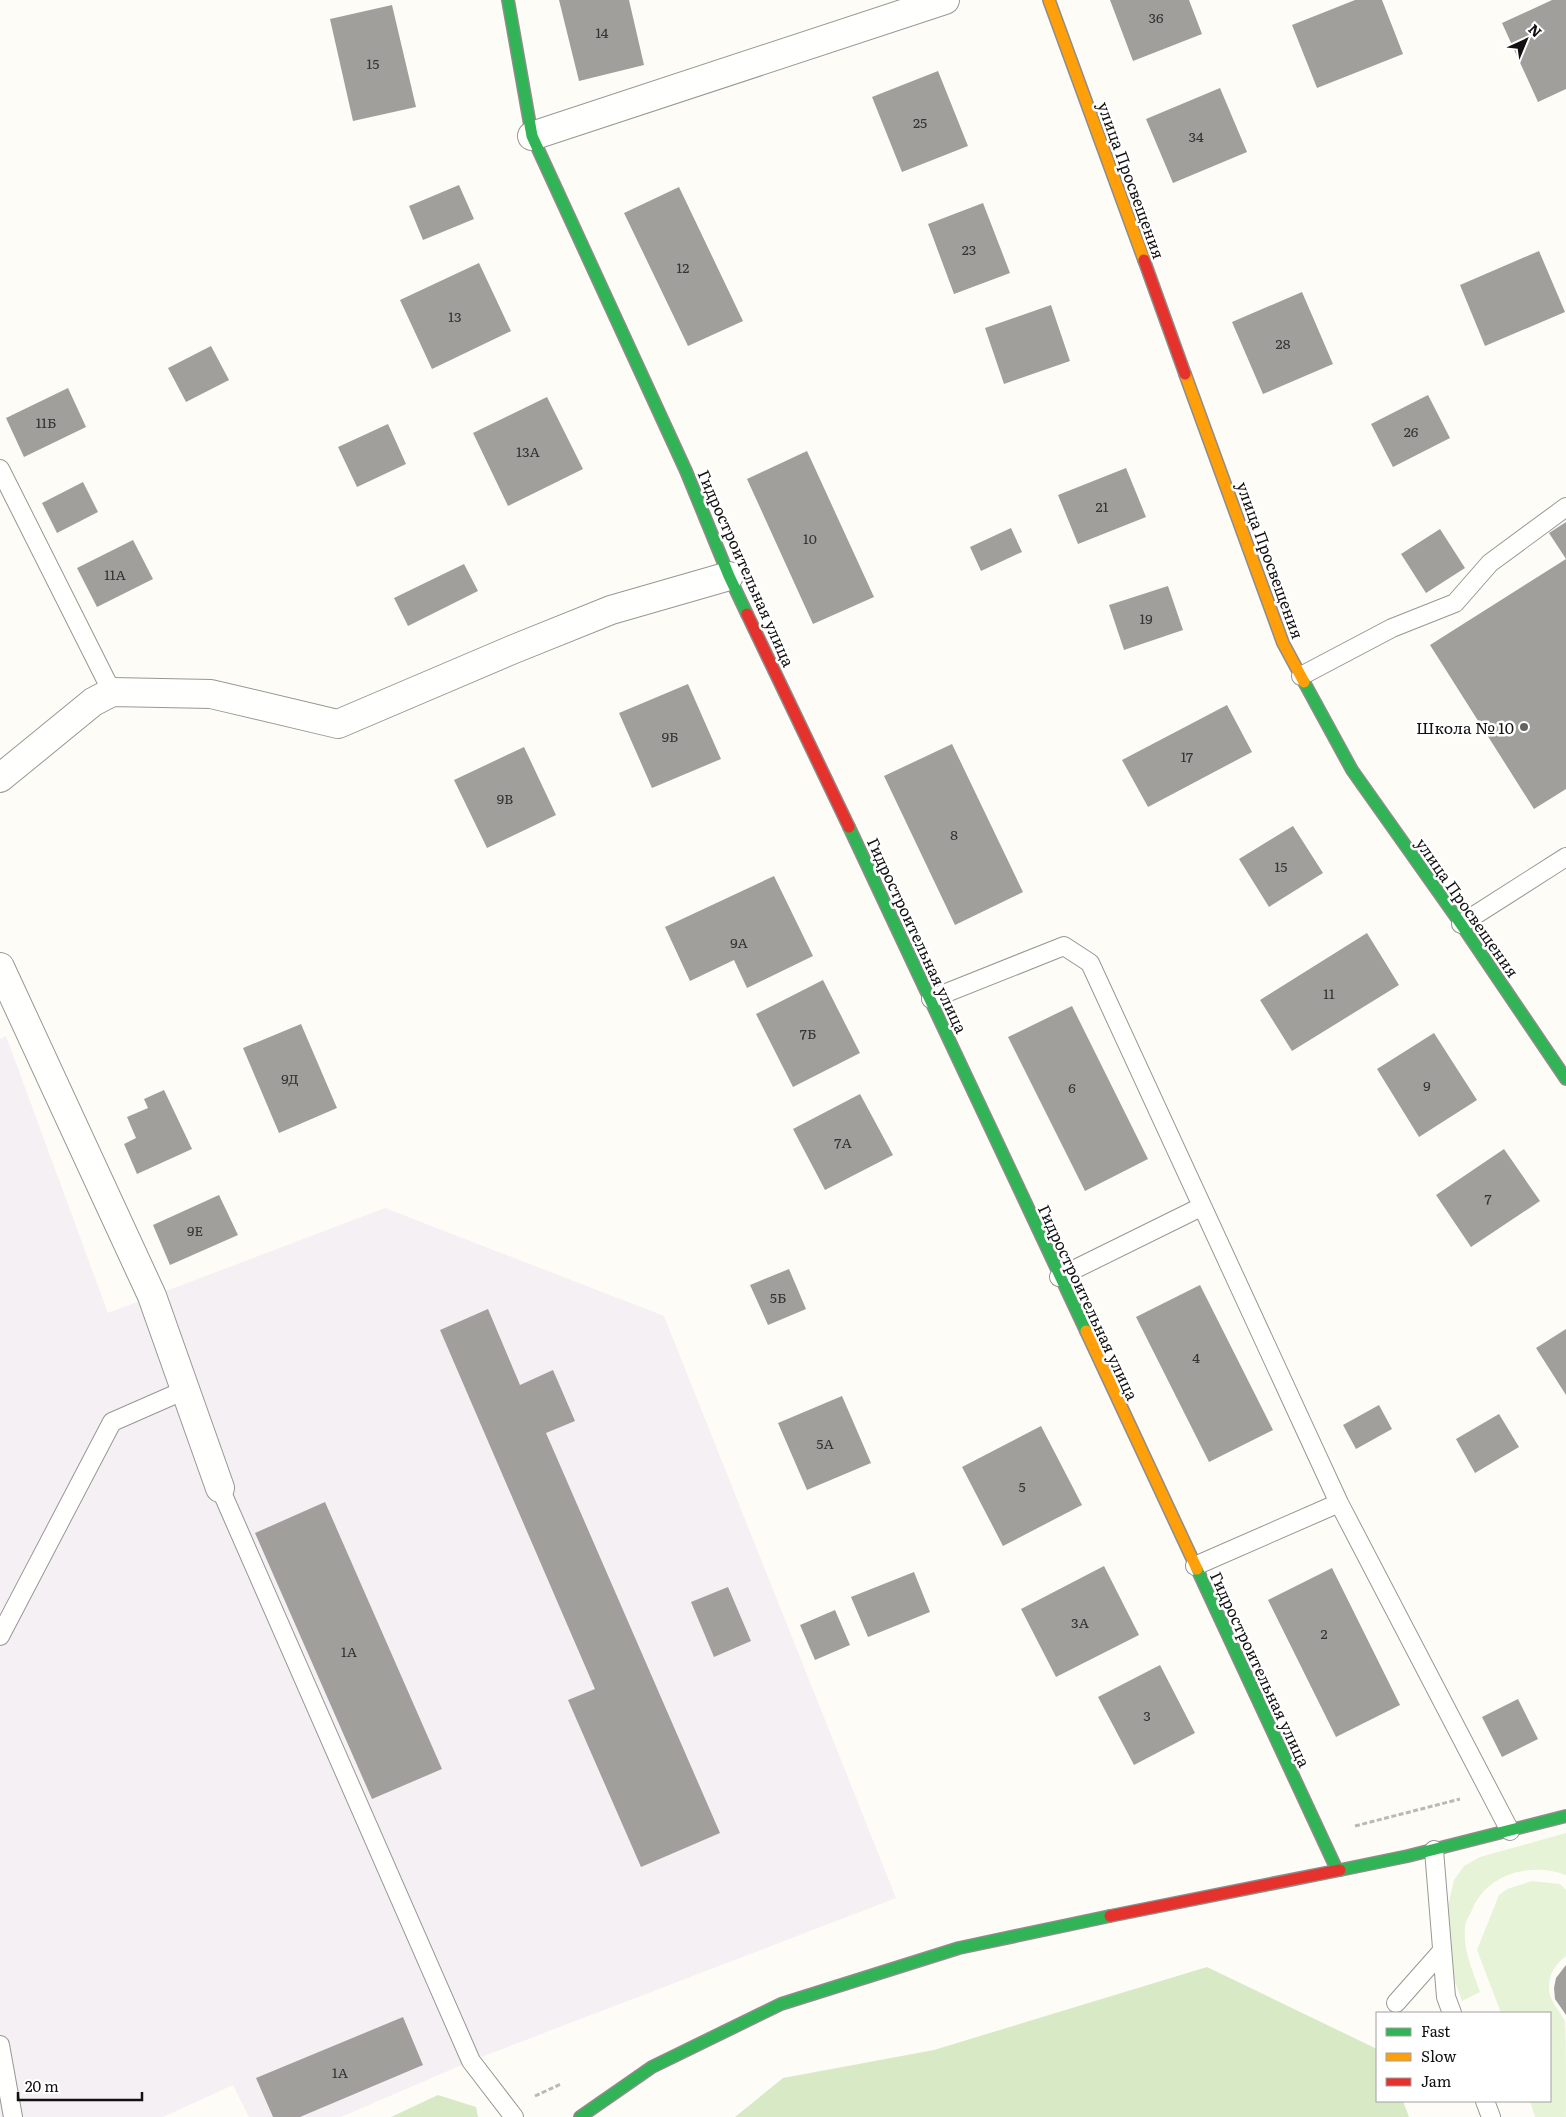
<svg xmlns="http://www.w3.org/2000/svg" width="1566" height="2117" font-family="Literata,serif">
  <style>
    .industrial { fill: #f5f0f3 }
    .green { fill: #e7f3d7 }
    .forest { fill: #d8eac5 }
    .building { fill: #a19f9c }
    .lines { fill: none; stroke-linecap: round; stroke-linejoin: round }
    .lane-casing { stroke: #979795; stroke-width: 20 }
    .street-casing { stroke: #979795; stroke-width: 30 }
    .fast-casing { stroke: #8e8d8b; stroke-width: 14 }
    .slow-casing { stroke: #8e8d8b; stroke-width: 14 }
    .jam-casing { stroke: #8e8d8b; stroke-width: 14 }
    .path { stroke: #b9b9b8; stroke-width: 3; stroke-dasharray: 5 2.5; stroke-linecap: butt }
    .lane { stroke: #fffffe; stroke-width: 18 }
    .street { stroke: #fffffe; stroke-width: 28 }
    .fast { stroke: #30b455; stroke-width: 11 }
    .slow { stroke: #ff9f0a; stroke-width: 11 }
    .jam { stroke: #e5322d; stroke-width: 11 }
    .poi-dot { fill: #646362; stroke: #fff; stroke-width: 2 }
    .labels { text-anchor: middle; dominant-baseline: central; stroke-width: 5; stroke-linejoin: round; paint-order: stroke }
    .number-label { font-size: 14px; fill: #353434 }
    .street-label { font-size: 16px; fill: #111; stroke: #fff }
    .poi-label { font-size: 16px; fill: #111; stroke: #fff; text-anchor: end }
  </style>
  <rect width="100%" height="100%" fill="#fdfcf7"/>
  <path class="industrial" d="M6 1036 108 1313 385 1208 664 1316 896 1898 471 2061 341 2117H249L233 2085 163 2117H0V1039Z"/>
  <path class="green" d="M1566 1833V1875C1531 1862 1487 1873 1472 1910 1469 1916 1465 1922 1465 1928 1463 1951 1473 1971 1480 1992L1462 2001 1450 1968 1442 1932 1454 1880 1464 1866 1480 1857Z
    M1532 1881 1560 1884 1566 1890V1956C1555 1965 1549 1973 1549 1988 1549 2001 1560 2011 1565 2021 1566 2026 1566 2105 1566 2117H1535L1530 2101H1550V2013H1501L1477 1950 1499 1895 1507 1889Z"/>
  <path class="forest" d="M1207 1967 1377 2049V2101H1403L1409 2117H735L783 2078 934 2050Z
    M438 2095 476 2107 478 2117H391Z"/>
  <path class="building" d="M559 0H629L644 65 579 81Z
    M1110 0H1189L1202 34 1133 61Z
    M1355 0H1382L1403 54 1317 88 1292 25Z
    M1552 0H1566V89L1538 102 1502 23Z
    M392 5 416 107 353 121 330 19Z
    M938 71 968 146 902 172 872 97Z
    M1220 88 1247 152 1173 183 1146 119Z
    M459 185 474 219 423 240 409 206Z
    M679 187 743 321 688 346 624 213Z
    M983 203 1010 273 954 294 928 224Z
    M1539 251 1565 312 1485 346 1460 285Z
    M479 263 511 331 432 369 400 300Z
    M1302 292 1333 364 1263 394 1232 322Z
    M1051 305 1070 361 1004 384 985 328Z
    M211 346 229 380 186 402 168 368Z
    M68 388 86 427 24 457 6 418Z
    M1428 395 1450 438 1393 467 1371 424Z
    M547 397 583 469 508 506 473 433Z
    M388 424 406 464 357 487 338 447Z
    M807 451 874 597 813 624 747 479Z
    M1126 468 1146 517 1078 544 1058 495Z
    M83 482 98 512 57 533 42 503Z
    M1566 522V559L1549 533Z
    M1011 528 1022 552 981 571 970 547Z
    M1440 529 1465 568 1426 593 1401 554Z
    M133 540 153 579 97 607 77 568Z
    M1566 559V789L1534 809 1430 645Z
    M464 564 478 591 408 626 394 598Z
    M1168 586 1183 630 1124 650 1109 605Z
    M688 684 721 759 652 788 619 713Z
    M1227 705 1252 752 1148 807 1122 760Z
    M952 744 1023 892 955 925 884 776Z
    M524 747 556 815 487 848 454 780Z
    M1293 826 1323 873 1269 907 1239 859Z
    M774 876 813 956 747 988 734 960 690 981 665 927Z
    M1367 933 1399 985 1292 1051 1260 1000Z
    M823 980 860 1053 793 1087 756 1014Z
    M1072 1006 1148 1159 1085 1191 1008 1037Z
    M301 1024 337 1108 279 1133 243 1048Z
    M1434 1033 1477 1100 1419 1137 1377 1069Z
    M164 1090 192 1149 137 1174 124 1144 136 1138 127 1117 148 1108 144 1099Z
    M860 1094 893 1155 825 1190 793 1129Z
    M1504 1149 1540 1201 1471 1247 1436 1195Z
    M219 1195 238 1235 170 1265 153 1225Z
    M789 1269 806 1309 768 1325 750 1285Z
    M1200 1285 1273 1430 1209 1462 1136 1317Z
    M488 1309 520 1385 553 1370 575 1421 546 1433 720 1833 641 1867 568 1700 595 1689 440 1330Z
    M1566 1329V1395L1536 1348Z
    M842 1396 871 1463 807 1490 778 1423Z
    M1379 1405 1392 1429 1356 1449 1343 1425Z
    M1499 1414 1519 1447 1475 1473 1456 1439Z
    M1041 1426 1082 1505 1003 1546 962 1467Z
    M325 1502 442 1769 372 1799 255 1533Z
    M1104 1566 1139 1635 1056 1677 1021 1609Z
    M1332 1568 1400 1705 1336 1737 1268 1600Z
    M914 1572 930 1612 868 1637 851 1597Z
    M728 1587 751 1641 714 1657 691 1602Z
    M835 1610 850 1645 815 1660 800 1625Z
    M1160 1665 1195 1733 1134 1765 1098 1697Z
    M1518 1699 1538 1739 1502 1757 1482 1717Z
    M1566 1965V2015L1555 1999 1554 1988 1556 1978Z
    M403 2017 423 2065 300 2117H273L256 2078Z"/>
  <g class="lines">
    <defs>
      <path id="lane" d="M0 469 112 692
        M1301 676 1392 628 1455 603 1490 563 1566 507
        M1461 924 1566 857
        M931 999 1064 946 1090 963 1339 1503
        M1059 1277 1201 1207
        M220 1488 471 2061 514 2117
        M1195 1566 1339 1503 1510 1831
        M0 1636 112 1422 185 1390
        M1434 1850 1446 1997 1452 2013
        M1396 2003 1442 1951
        M0 2045 13 2117
        M1485 2101 1491 2117"/>
      <path id="street" d="M532 136 945 0
        M0 778 93 702 112 692 211 694 338 724 514 649 611 610 729 576
        M0 967 152 1296 220 1488"/>
      <path id="fast" d="M508 0 532 136 686 471 729 576 747 614
        M1304 682 1352 770 1461 924 1566 1079
        M849 827 1086 1331
        M1197 1569 1337 1870
        M1340 1870 1408 1856 1566 1816
        M580 2117 652 2067 781 2004 959 1948 1110 1916"/>
      <path id="slow" d="M1049 0 1144 260
        M1185 374 1283 643 1304 682
        M1086 1331 1197 1569"/>
      <path id="jam" d="M1144 260 1185 374
        M747 614 849 827
        M1110 1916 1340 1870"/>
    </defs>
    <use href="#lane" class="lane-casing"/>
    <use href="#street" class="street-casing"/>
    <use href="#fast" class="fast-casing"/>
    <use href="#slow" class="slow-casing"/>
    <use href="#jam" class="jam-casing"/>
    <path class="path" d="M1355 1826 1460 1799
      M535 2096 561 2084"/>
    <use href="#lane" class="lane"/>
    <use href="#street" class="street"/>
    <use href="#fast" class="fast"/>
    <use href="#slow" class="slow"/>
    <use href="#jam" class="jam"/>
  </g>
  <circle class="poi-dot" cx="1524" cy="727" r="5"/>
  <g class="labels">
    <g class="number-label">
      <text x="1156" y="17">36</text>
      <text x="602" y="32">14</text>
      <text x="373" y="63">15</text>
      <text x="920" y="122">25</text>
      <text x="1196" y="136">34</text>
      <text x="969" y="249">23</text>
      <text x="683" y="267">12</text>
      <text x="455" y="316">13</text>
      <text x="1283" y="343">28</text>
      <text x="46" y="422">11Б</text>
      <text x="1411" y="431">26</text>
      <text x="528" y="451">13А</text>
      <text x="1102" y="506">21</text>
      <text x="810" y="538">10</text>
      <text x="115" y="574">11А</text>
      <text x="1146" y="618">19</text>
      <text x="670" y="736">9Б</text>
      <text x="1187" y="756">17</text>
      <text x="505" y="798">9В</text>
      <text x="954" y="834">8</text>
      <text x="1281" y="866">15</text>
      <text x="739" y="942">9А</text>
      <text x="1329" y="993">11</text>
      <text x="808" y="1033">7Б</text>
      <text x="290" y="1078">9Д</text>
      <text x="1427" y="1085">9</text>
      <text x="1072" y="1087">6</text>
      <text x="843" y="1142">7А</text>
      <text x="1488" y="1198">7</text>
      <text x="195" y="1230">9Е</text>
      <text x="778" y="1297">5Б</text>
      <text x="1196" y="1357">4</text>
      <text x="825" y="1443">5А</text>
      <text x="1022" y="1486">5</text>
      <text x="1080" y="1622">3А</text>
      <text x="1324" y="1633">2</text>
      <text x="349" y="1651">1А</text>
      <text x="1147" y="1715">3</text>
      <text x="340" y="2072">1А</text>
    </g>
    <g class="street-label">
      <text transform="translate(1132 180) rotate(70)">улица Просвещения</text>
      <text transform="translate(1271 560) rotate(70)">улица Просвещения</text>
      <text transform="translate(747 568) rotate(66)">Гидростроительная улица</text>
      <text transform="translate(1468 907) rotate(55)">улица Просвещения</text>
      <text transform="translate(918 935) rotate(65)">Гидростроительная улица</text>
      <text transform="translate(1089 1302) rotate(65)">Гидростроительная улица</text>
      <text transform="translate(1261 1669) rotate(65)">Гидростроительная улица</text>
    </g>
    <g class="poi-label">
      <text x="1514" y="727">Школа № 10</text>
    </g>
  </g>
  <rect x="1376" y="2012" width="175" height="90" fill="#ffffff" stroke="#a0a0a0"/>
  <rect x="1386" y="2028" width="25" height="8" fill="#30b455" stroke="#a0a0a0"/>
  <text x="1421" y="2037" font-size="15" fill="#111111">Fast</text>
  <rect x="1386" y="2053" width="25" height="8" fill="#ff9f0a" stroke="#a0a0a0"/>
  <text x="1421" y="2062" font-size="15" fill="#111111">Slow</text>
  <rect x="1386" y="2078" width="25" height="8" fill="#e5322d" stroke="#a0a0a0"/>
  <text x="1421" y="2087" font-size="15" fill="#111111">Jam</text>
  <g transform="translate(1526 40) rotate(44)" stroke="#ffffff" stroke-width="4" paint-order="stroke">
  <path d="M0-4L9 19L0 12L-9 19Z" fill="#111111"/>
  <text y="-8" font-size="14" font-weight="bold" text-anchor="middle" fill="#111111">N</text>
  </g>
  <path d="M18 2092v8h124v-8" fill="none" stroke="#111111" stroke-width="2.5"/>
  <text x="25" y="2092" font-size="15" fill="#111111" stroke="#ffffff" stroke-width="4" paint-order="stroke">20 m</text>
</svg>
